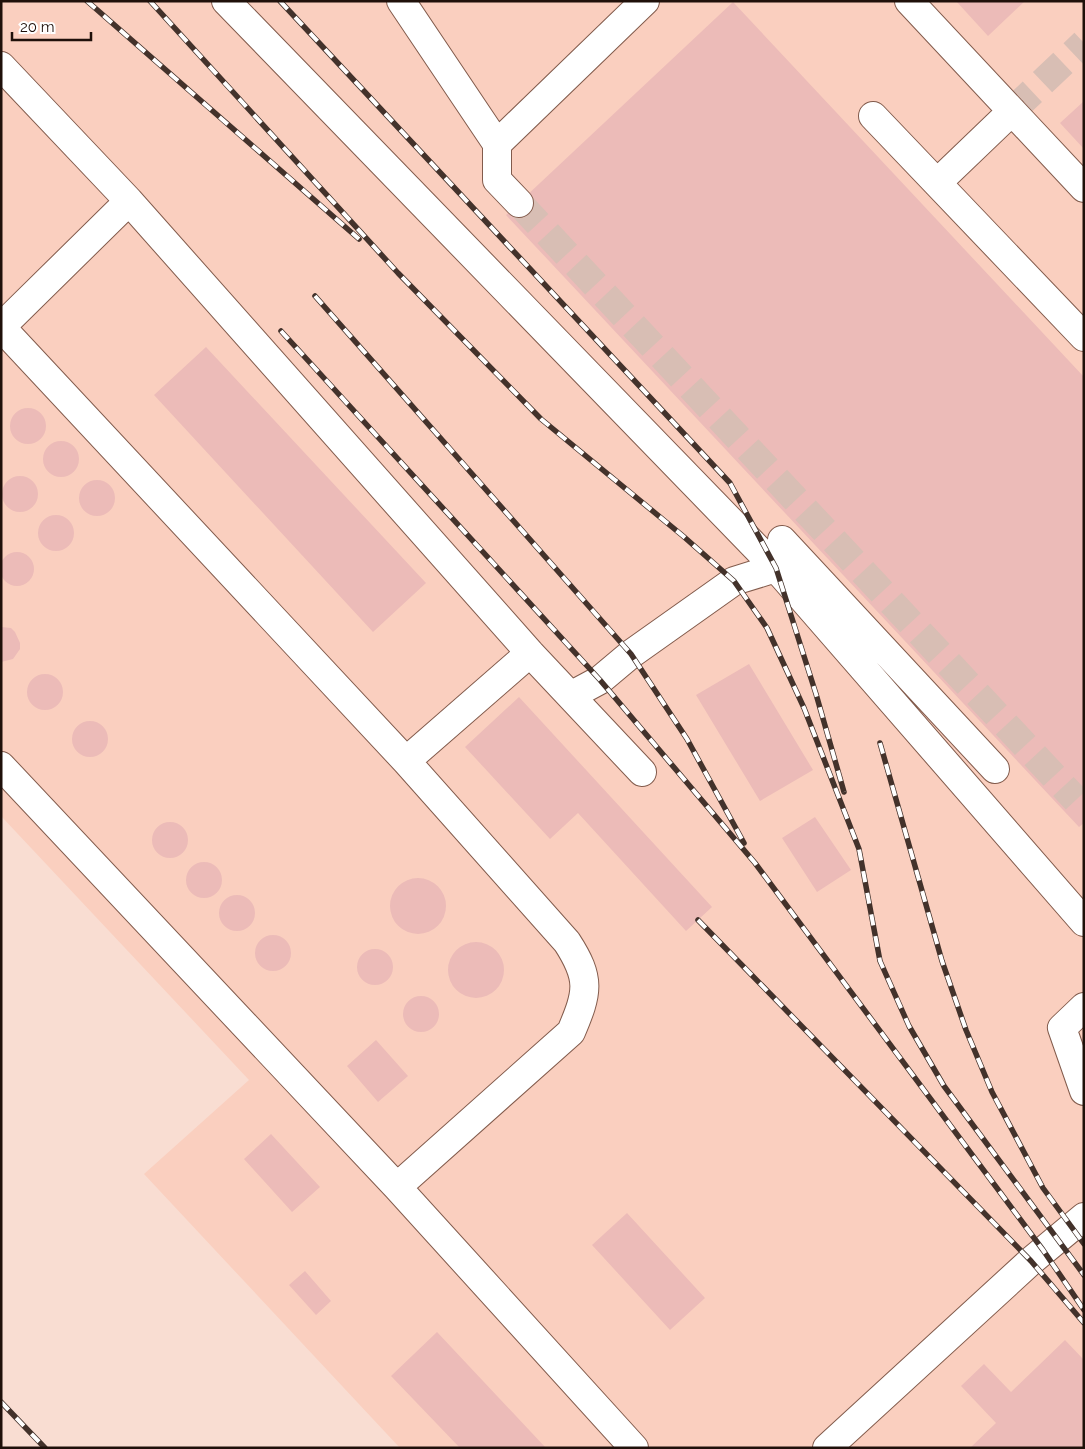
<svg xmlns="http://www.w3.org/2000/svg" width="1085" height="1449" font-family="Raleway,sans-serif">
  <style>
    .built { fill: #facfbf }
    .building { fill: #ecbbb8 }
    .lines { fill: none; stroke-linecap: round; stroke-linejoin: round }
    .minor-tunnel { stroke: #d8beb4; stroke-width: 28; stroke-dasharray: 28 14; stroke-linecap: butt }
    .minor-casing { stroke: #825b4c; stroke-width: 30 }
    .minor { stroke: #fff; stroke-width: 28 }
    .rail-casing { stroke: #43322b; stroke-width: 5.5 }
    .rail { stroke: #fff; stroke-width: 4; stroke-dasharray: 11; stroke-linecap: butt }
  </style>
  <rect width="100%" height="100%" fill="#f9ddd2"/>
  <path class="built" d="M1 1H1084V1448H400L144 1174 249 1080 1 816Z"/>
  <path class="building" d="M956 1H1025L988 36Z
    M733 2 1084 377V823L1079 827 506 215Z
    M1084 101V149L1060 123Z
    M206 347 426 583 373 632 154 395Z
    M10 426a18 18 0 1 1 36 0a18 18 0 1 1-36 0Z
    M43 459a18 18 0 1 1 36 0a18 18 0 1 1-36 0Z
    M2 494a18 18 0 1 1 36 0a18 18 0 1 1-36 0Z
    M79 498a18 18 0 1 1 36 0a18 18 0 1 1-36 0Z
    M38 533a18 18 0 1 1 36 0a18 18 0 1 1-36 0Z
    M0 569a17 17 0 1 1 34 0a17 17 0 1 1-34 0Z
    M1 627 11 628 15 632 20 643V649L13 659 1 662Z
    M749 664 813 770 760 801 696 695Z
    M27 692a18 18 0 1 1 36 0a18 18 0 1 1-36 0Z
    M519 697 712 907 686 931 578 813 550 839 465 747Z
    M72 739a18 18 0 1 1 36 0a18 18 0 1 1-36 0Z
    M815 817 851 870 817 892 782 838Z
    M152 840a18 18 0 1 1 36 0a18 18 0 1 1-36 0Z
    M186 880a18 18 0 1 1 36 0a18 18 0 1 1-36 0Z
    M390 906a28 28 0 1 1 56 0a28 28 0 1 1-56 0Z
    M219 913a18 18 0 1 1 36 0a18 18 0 1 1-36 0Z
    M255 953a18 18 0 1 1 36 0a18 18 0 1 1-36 0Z
    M448 970a28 28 0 1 1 56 0a28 28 0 1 1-56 0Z
    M357 967a18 18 0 1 1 36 0a18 18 0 1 1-36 0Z
    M403 1014a18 18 0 1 1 36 0a18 18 0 1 1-36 0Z
    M376 1040 408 1076 378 1102 347 1066Z
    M271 1134 320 1187 292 1212 244 1159Z
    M627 1213 705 1298 670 1330 592 1245Z
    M305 1271 331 1301 316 1315 289 1285Z
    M437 1332 546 1448H460L391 1376Z
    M1065 1340 1084 1360V1448H970L996 1423 961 1386 984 1364 1011 1392Z"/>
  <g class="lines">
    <path class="minor-tunnel" d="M1012 111 1084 43
      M519 203 1076 800"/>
    <defs>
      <path id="minor" d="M226 1 776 568 1084 922
        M401 1 497 144 645 1
        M909 1 1084 188
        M1 66 129 201 530 653 642 772
        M873 116 1084 337
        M497 144V180L519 203
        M937 183 1012 111
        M1 327 406 761 567 942C591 979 588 992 571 1032L397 1187
        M1 327 129 201
        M782 540 995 769
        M572 695 600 680 631 654 734 581 776 568
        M406 761 530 653
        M1 766 397 1187 634 1448
        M1084 1007 1062 1028 1084 1091
        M827 1448 1031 1261 1084 1217"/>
    </defs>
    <use href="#minor" class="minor-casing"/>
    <use href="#minor" class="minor"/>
    <defs>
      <path id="rail" d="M87 1 359 239
        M150 1 398 273 541 419 683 536 734 581 767 628 804 708 859 849 880 961 909 1026 944 1086 1084 1275
        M280 1 730 483 776 568 816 694 844 792
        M315 296 631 654 687 739 744 843
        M281 331 600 680 755 863 1043 1250 1084 1310
        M880 743 942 961 966 1030 992 1092 1043 1188 1084 1244
        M698 920 1031 1261 1084 1323
        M1 1402 45 1448"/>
    </defs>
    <use href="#rail" class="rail-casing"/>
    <use href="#rail" class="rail"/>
  </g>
  <rect width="1085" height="1449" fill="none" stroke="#1f100a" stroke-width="5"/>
  <path d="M12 32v8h79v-8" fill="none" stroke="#1f100a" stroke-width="2.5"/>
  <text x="20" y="32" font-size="15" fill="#1f100a" stroke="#ffffff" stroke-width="4" paint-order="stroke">20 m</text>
</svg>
